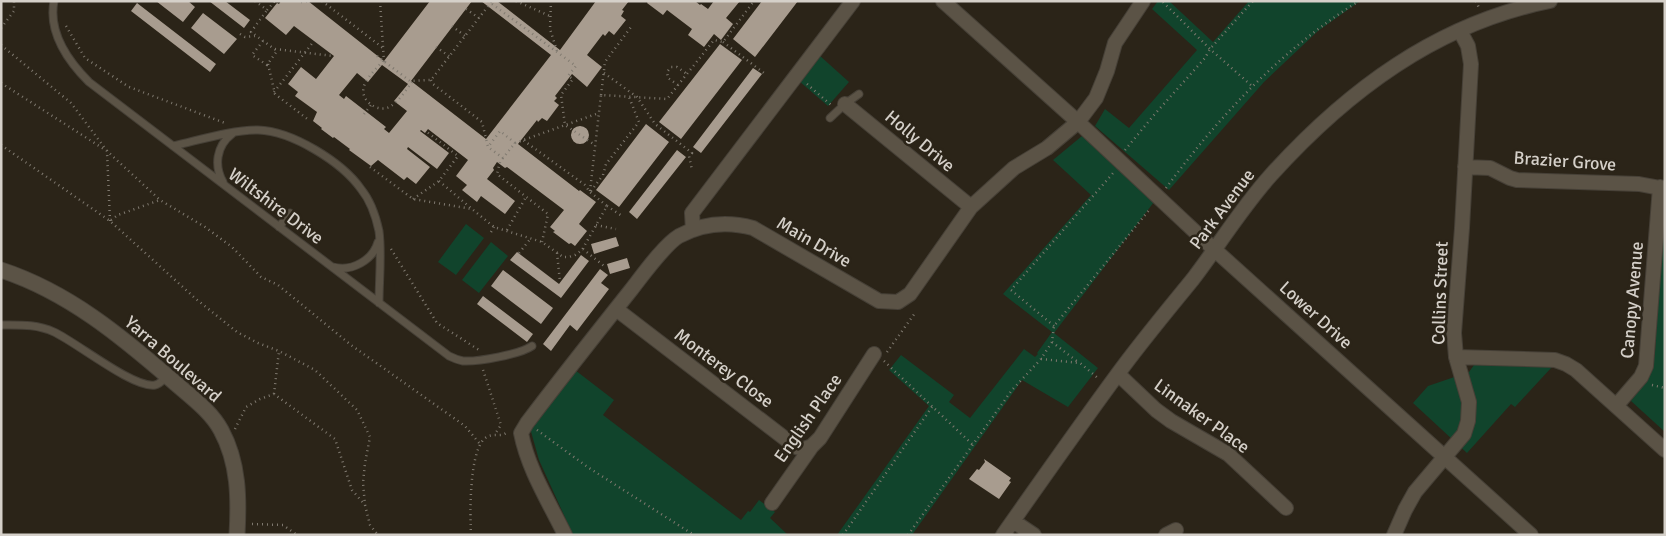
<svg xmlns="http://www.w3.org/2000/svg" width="1666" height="536" font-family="Signika,sans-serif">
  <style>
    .green { fill: #11442c }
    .building { fill: #a89c8f; fill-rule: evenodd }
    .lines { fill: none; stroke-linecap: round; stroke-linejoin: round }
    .lane-casing { stroke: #464037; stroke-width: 9 }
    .street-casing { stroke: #464037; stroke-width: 16 }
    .secondary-casing { stroke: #464037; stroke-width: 17 }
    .path { stroke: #7f796f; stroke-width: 2.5; stroke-dasharray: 1 4; stroke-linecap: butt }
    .lane { stroke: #5b5346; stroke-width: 7 }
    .street { stroke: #5b5346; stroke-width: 14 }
    .secondary { stroke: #5b5346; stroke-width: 15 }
    .labels { text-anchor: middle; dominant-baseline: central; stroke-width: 5; stroke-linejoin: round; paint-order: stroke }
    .street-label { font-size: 18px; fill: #d5d0c9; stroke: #2b2418 }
  </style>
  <rect width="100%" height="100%" fill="#2b2418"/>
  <path class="green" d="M1158 1H1169L1213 42 1249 1H1360L1318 31 1264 82 1169 190 1095 126 1105 109 1129 128 1197 50 1152 9Z
    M819 55 849 82 828 106 799 81Z
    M1082 136 1154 202 1054 333 1098 368 1068 407 1022 380 912 535H837L929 406 889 370 901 355 954 395 949 402 970 418 1024 349 1035 357 1038 354 1037 353 1052 332 1003 294 1091 195 1053 160Z
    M1665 202V432L1631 401C1644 384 1651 375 1655 353L1663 209Z
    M466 224 484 238 456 275 438 262Z
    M491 242 508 256 479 293 462 280Z
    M1479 364 1552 367 1515 407 1511 404 1467 453 1413 403 1428 386 1469 372 1474 365Z
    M575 370 614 400 603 415 741 520 748 511 750 512 759 500 775 512 770 518 788 535H573L539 460 530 428Z"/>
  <path class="building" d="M156 1H188L195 7 183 22Z
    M209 1H225L250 20 244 28Z
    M281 1H308L384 61 430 1H472L411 81 486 139 551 55 481 1H497L560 50 596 1H629L622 10 624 11 621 16 626 20 614 35 609 31 605 36 603 34 587 55 602 67 587 87 572 74 555 96 557 98 554 101 559 105 547 121 542 118 538 122 537 120 518 144 579 191 580 190 596 202 579 224 587 231 575 246 571 243 569 244 553 232 555 231 550 227 564 210 507 167 505 168 497 162 493 168 494 170 487 179 515 201 505 214 481 196 477 202 462 190 467 185 456 176 468 160 428 129 425 133 421 130 420 131 449 153 437 169 408 147 407 149 430 167 416 184 407 177 404 180 378 160 371 166 349 150 350 149 334 137 333 138 321 129 322 128 313 121 317 112 295 96 298 92 288 84 301 67 316 79 334 56 294 26 286 35 265 18 277 3 279 4ZM382 65 408 84 394 101 407 111 389 133 384 129 386 127 346 96 344 99 339 95 357 73 368 82Z
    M648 1H695L700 5 701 4 708 9 714 1H740L726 18 733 24 721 40 714 34 704 47 688 35 692 29 667 10 663 15 647 3Z
    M762 1H798L755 57 733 39Z
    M137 3 216 64 210 72 131 11Z
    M203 13 237 39 224 54 191 28Z
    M720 44 742 60 681 139 659 122Z
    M753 68 762 74 701 153 693 147Z
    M646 124 669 142 619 207 596 190Z
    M571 135a9 9 0 1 1 18 0a9 9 0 1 1-18 0Z
    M677 150 686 157 637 219 629 212Z
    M616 237 619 246 594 254 591 244Z
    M517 252 559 284 581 255 589 261 561 298 510 260Z
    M627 258 630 268 610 274 607 264Z
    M600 269 608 275 601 283 609 289 577 331 570 325 551 351 543 344Z
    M503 270 553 308 541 324 491 286Z
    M483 296 533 334 527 342 477 304Z
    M984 459 1011 478 1009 481 1011 482 999 499 969 479 977 469 979 470 985 462Z"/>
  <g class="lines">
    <defs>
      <path id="lane" d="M54 1C48 32 68 61 89 82L449 356C453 358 458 360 463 361 478 362 521 354 532 346
        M830 118 845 104 859 94
        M173 146C200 140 231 130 258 130 292 131 342 162 361 189 370 200 376 217 379 231 382 253 379 280 379 303
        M223 182C214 166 216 146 232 134
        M279 227 290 213
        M333 267C352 272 373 260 378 242
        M1 325C20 325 37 324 54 332 76 342 134 389 155 385 160 384 164 379 167 376"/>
      <path id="street" d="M943 1 1078 122 1205 241 1531 535
        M845 104 971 207
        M1465 167 1490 168 1510 178 1517 180 1639 184 1665 189
        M693 230 692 213 853 1
        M616 309 796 447 804 449 812 446
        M1456 357 1555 360 1566 364 1576 370 1665 450
        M1118 374 1156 410 1171 421 1228 454 1286 508
        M1616 406 1641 377 1646 366 1660 187
        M772 503 812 446 820 438 874 354
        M1013 521 1034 535
        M565 535C549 502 528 469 521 433L527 423C561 378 596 334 631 290 642 276 664 245 679 236 703 223 727 221 753 228L879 301 898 302 910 294 971 207 1014 168 1047 148 1078 122 1096 98 1107 71 1115 43 1143 1
        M1003 535C1041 481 1078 428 1117 375 1141 342 1167 311 1193 279 1219 245 1242 207 1271 175 1347 91 1436 24 1550 1
        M1166 535 1176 530
        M1394 535 1405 510 1415 492 1464 434 1468 421 1469 402 1456 357 1454 333 1462 228 1471 64 1468 46 1460 31"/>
      <path id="secondary" d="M1 270C68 292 121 336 173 381 190 396 211 411 221 430 239 463 239 499 237 535"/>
    </defs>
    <use href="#lane" class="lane-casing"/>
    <use href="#street" class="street-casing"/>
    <use href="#secondary" class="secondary-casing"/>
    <path class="path" d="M255 1 267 10 275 1
      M322 1 383 48
      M380 1 384 62
      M488 1 576 66 568 76 573 79 561 95 565 125 595 145
      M516 1 550 16
      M551 1 550 29 557 51
      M1476 1 1479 8
      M301 2 311 1
      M1163 2 1210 49 1252 86
      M466 9 479 18
      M66 26 85 58 129 87 225 123
      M452 26 465 36
      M1 28 14 11V1
      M240 34 245 37 255 36
      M263 41 252 55 267 65 277 51 251 32 267 10
      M723 42 764 73
      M1 45 71 103 107 151 110 221
      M436 47 449 56
      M275 49 333 56
      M377 56 410 81 431 80 492 1
      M383 61C377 68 367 77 364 86 359 101 379 114 391 106 399 101 406 90 412 82
      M268 64 275 94 310 121
      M604 73 637 97 655 124 692 153 689 156 692 170
      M431 80 433 84 482 122 488 147 503 158 515 143 500 131 488 147
      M1 83 107 151 160 200 205 227 232 247 261 277 278 285 351 345 465 426 480 444
      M807 84 831 105
      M678 85 668 78 667 72 671 67H677L687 74
      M274 92 314 41
      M601 95 605 62 631 27
      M364 114 371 105
      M515 143 599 113
      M1 145 110 221 196 299 237 332 258 343 279 351 315 370 357 410 370 437 365 463 363 483 365 505
      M1125 150 1154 115 1205 58 1210 49 1253 1
      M503 158 500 162 497 174 548 214 542 242
      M370 167 413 199 472 209 494 227 542 242 563 257H569L575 255 582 250 607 206 590 192 585 185 523 140
      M439 181 472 209
      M1166 188C1219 116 1282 49 1359 1
      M590 191 601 95 667 99 714 40 723 42 754 1
      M591 191 603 175 606 164 639 122 629 97
      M413 199 439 181 458 156 427 132
      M607 206 622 216
      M111 220 118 215 160 200
      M596 225 616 229
      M507 230 526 197
      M491 232 494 227
      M391 249 437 323 479 350
      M583 249 604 266
      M519 253 531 238
      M557 253 560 282
      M1054 326 1011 290 1114 172
      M1052 342 1078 362
      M887 352 915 313
      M1041 359 1080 363 1099 379
      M884 361 972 444
      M483 370 501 425 495 434
      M1652 385 1665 388
      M274 394 279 351
      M235 429 246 407 260 399 274 394 335 439 352 490 365 505 370 525 378 535
      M537 430 589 468 694 535
      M252 524 283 525 297 535
      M471 535C470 513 469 455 484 439 493 431 502 439 508 431
      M843 535 932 407
      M908 535 1012 390 1041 359 1052 342 1054 326 1150 209"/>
    <use href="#lane" class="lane"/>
    <use href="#street" class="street"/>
    <use href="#secondary" class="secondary"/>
  </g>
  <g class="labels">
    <g class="street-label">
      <text transform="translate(920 141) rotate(40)">Holly Drive</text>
      <text transform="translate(1565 161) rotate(4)">Brazier Grove</text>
      <text transform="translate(276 206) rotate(37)">Wiltshire Drive</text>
      <text transform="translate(1222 209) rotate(-53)">Park Avenue</text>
      <text transform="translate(814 242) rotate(30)">Main Drive</text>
      <text transform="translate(1440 293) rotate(-88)">Collins Street</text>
      <text transform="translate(1632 300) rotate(-85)">Canopy Avenue</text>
      <text transform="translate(1316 315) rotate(42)">Lower Drive</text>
      <text transform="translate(173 359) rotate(41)">Yarra Boulevard</text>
      <text transform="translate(724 368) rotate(37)">Monterey Close</text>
      <text transform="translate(1202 416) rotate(36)">Linnaker Place</text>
      <text transform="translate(808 418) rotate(-55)">English Place</text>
    </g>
  </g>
  <rect width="1666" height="536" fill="none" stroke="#d5d0c9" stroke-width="5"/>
</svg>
